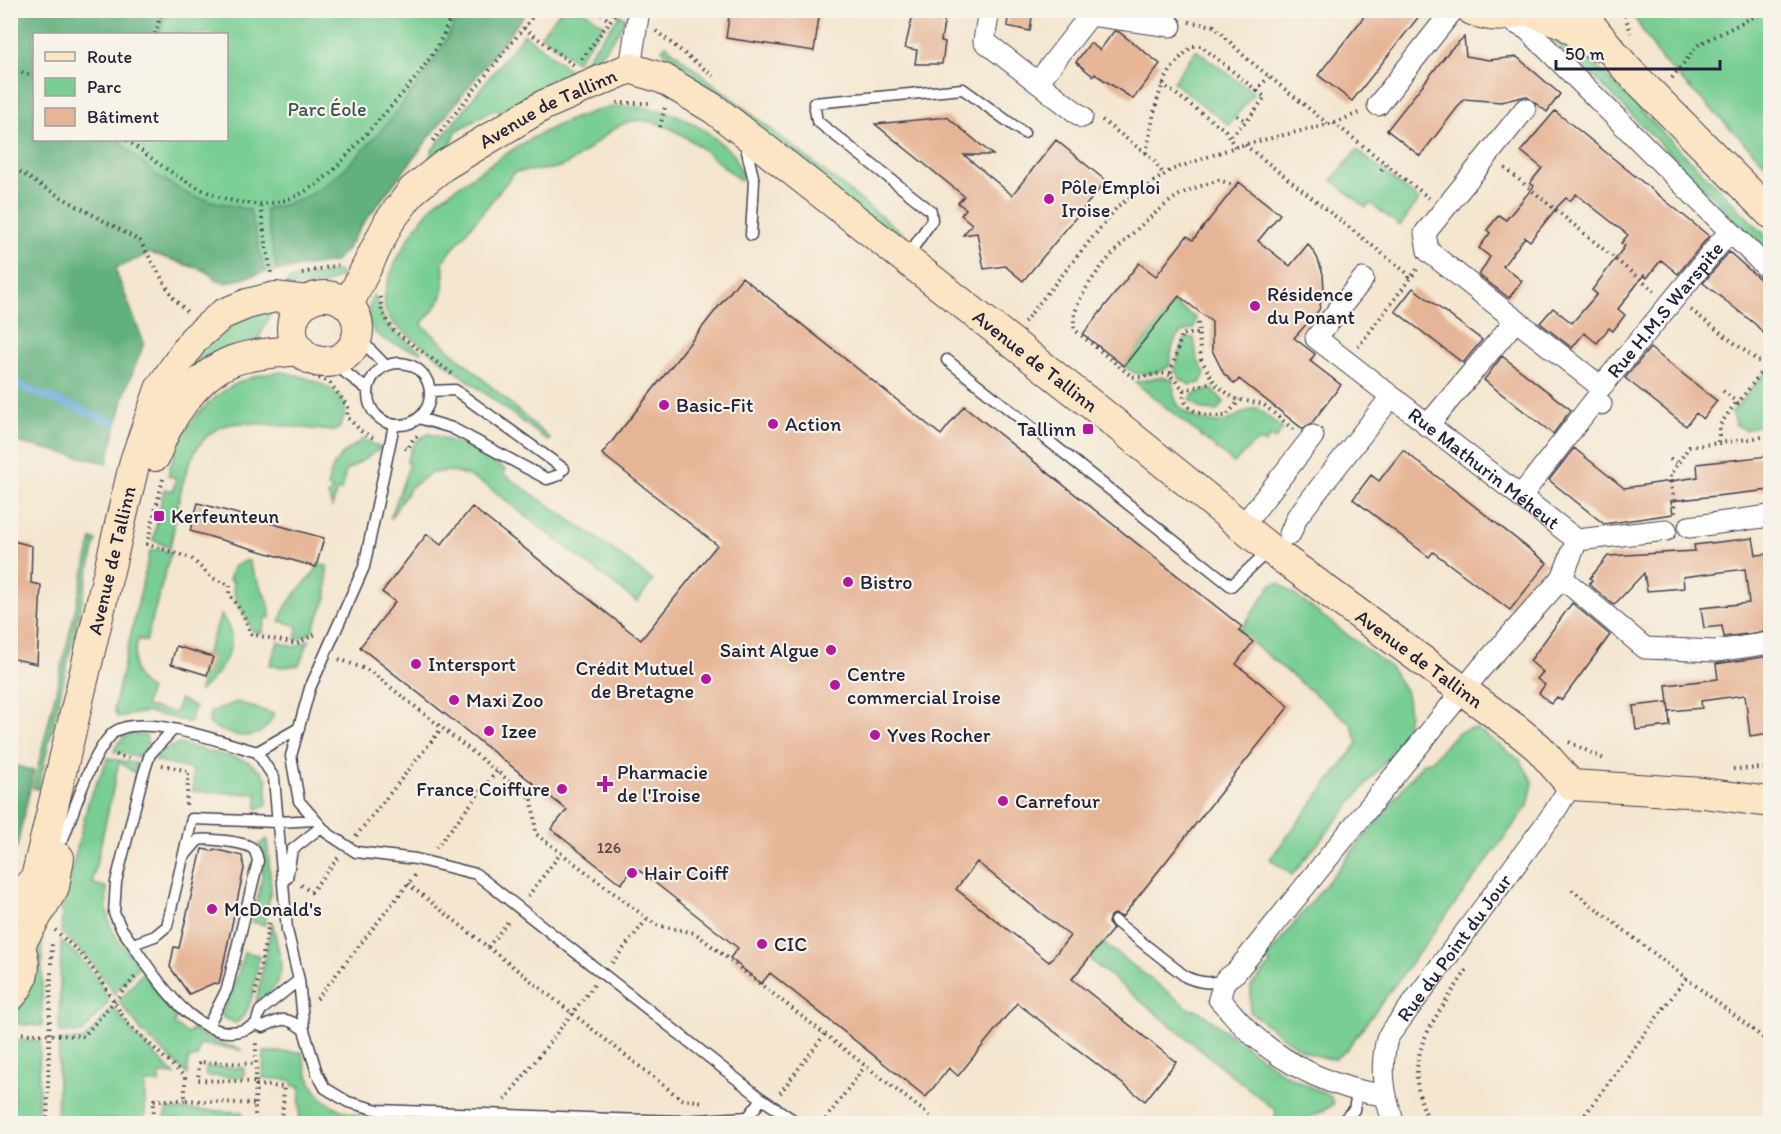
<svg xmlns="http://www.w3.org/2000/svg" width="1781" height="1134" font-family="Itim,sans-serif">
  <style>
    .green { fill: #78ce93; stroke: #4d7867; stroke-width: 1.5; fill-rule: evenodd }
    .forest { fill: #62b17d; stroke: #426a5c; stroke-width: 1.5 }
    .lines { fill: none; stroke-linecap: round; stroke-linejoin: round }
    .stream { stroke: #6cabdf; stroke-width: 7 }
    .building { fill: #e6b597; fill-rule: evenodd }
    .lane-casing { stroke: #423f51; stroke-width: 13 }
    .street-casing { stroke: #423f51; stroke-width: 23 }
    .secondary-casing { stroke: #423f51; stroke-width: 32 }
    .path { stroke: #423f51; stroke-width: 4; stroke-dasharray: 1.5 4.5; stroke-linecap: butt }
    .lane { stroke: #fff; stroke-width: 10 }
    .street { stroke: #fff; stroke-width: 21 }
    .secondary { stroke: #fce5c4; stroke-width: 30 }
    .poi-dot { fill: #b5179e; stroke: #f7f3e8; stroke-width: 2 }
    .labels { text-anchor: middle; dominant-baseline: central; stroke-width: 4.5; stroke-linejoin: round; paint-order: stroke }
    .number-label { font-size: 16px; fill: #534752 }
    .park-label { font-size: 20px; fill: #3c5655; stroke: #f7f3e8 }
    .street-label { font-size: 20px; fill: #22223b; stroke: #f7f3e8 }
    .poi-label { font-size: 20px; fill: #22223b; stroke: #f7f3e8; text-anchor: start }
  </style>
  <rect width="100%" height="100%" fill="#f7f3e8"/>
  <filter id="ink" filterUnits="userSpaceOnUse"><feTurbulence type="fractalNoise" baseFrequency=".0167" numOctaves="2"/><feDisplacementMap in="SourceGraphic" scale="12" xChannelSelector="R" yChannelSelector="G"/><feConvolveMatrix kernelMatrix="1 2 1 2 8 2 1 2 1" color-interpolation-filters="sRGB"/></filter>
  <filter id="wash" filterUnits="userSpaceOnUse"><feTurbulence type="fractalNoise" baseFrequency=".008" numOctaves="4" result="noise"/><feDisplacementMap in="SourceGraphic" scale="24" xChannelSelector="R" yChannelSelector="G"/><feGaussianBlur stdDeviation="1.35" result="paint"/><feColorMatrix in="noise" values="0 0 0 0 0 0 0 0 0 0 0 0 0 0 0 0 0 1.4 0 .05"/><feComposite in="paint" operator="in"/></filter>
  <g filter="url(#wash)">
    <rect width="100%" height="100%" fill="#f4e6cf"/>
    <path class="green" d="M561 10 584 11 604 25 576 62 541 35Z
      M10 11H527L361 226 346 250 334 262 265 272 226 283 218 281 204 270 182 264 11 158ZM34 34H226V140H34Z
      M1630 11H1770V168L1661 59Z
      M620 15 625 18C622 30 594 66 583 69L581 65Z
      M1541 29 1573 45 1589 59 1770 240V255L1592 75 1582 72 1581 67Z
      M524 34 575 74 509 113 493 110 456 131 449 150 429 162 432 150Z
      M666 45 691 66 907 237H894L684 73 662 49Z
      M1196 50 1254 93 1229 125 1173 82Z
      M618 106 650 108 677 115 706 131 734 154 742 176 741 181C716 161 688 133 657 123 612 108 594 158 556 168 544 171 528 170 515 172L443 261C446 297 444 298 421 324L550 439 548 441 395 325C391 320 386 315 385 309 379 278 417 222 437 201 492 163 551 117 618 106Z
      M1357 150 1419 200 1400 226 1370 203 1366 208 1332 180Z
      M338 271 343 275 326 284 313 287 284 286 289 280Z
      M374 294 387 326 422 352C391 345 354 335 374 294Z
      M1173 303 1196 318 1194 329C1171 332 1173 347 1169 367 1153 374 1137 379 1124 366Z
      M271 305 270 315 255 346 151 428 206 337Z
      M1185 338H1194L1197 358 1205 374 1200 383 1190 385 1180 379 1174 369Z
      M1767 370 1770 373V421L1745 430 1735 424 1732 412Z
      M282 372C299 375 345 387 345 409 345 414 342 422 340 427L334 431C303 429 272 423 241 423 182 424 180 504 170 548L153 540 164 489 173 491 176 478 168 476C179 421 223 375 282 372Z
      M1161 377 1173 380C1174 385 1173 391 1174 395 1178 416 1208 425 1226 421 1237 418 1245 409 1257 408L1283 429 1275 439 1270 436 1265 444 1259 441 1252 445 1234 463 1135 382Z
      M1212 389 1224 402 1217 411 1203 410 1190 400 1193 394Z
      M429 434C443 436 452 444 465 445L506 470 503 474 611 548 653 581 637 602 487 486 469 476 448 471 431 473 410 488 390 519 409 466 407 461C411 447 415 439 429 434Z
      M363 439 381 448 346 471 341 491 337 490 332 507 328 495 333 489 327 487C333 458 341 455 363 439Z
      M92 539 96 540 38 789 33 788Z
      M159 549 171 552 146 641 138 639C133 660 129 677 150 689L145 706 175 713 180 699 195 707 190 722 147 712 117 717 114 708 150 551Z
      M245 561H249C253 580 273 600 270 618L266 617 262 633 252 631C246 613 231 599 233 581L229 580 233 567Z
      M319 565 327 566V598L311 633 295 640 298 626 280 621C285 599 308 584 319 565Z
      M1279 583 1390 667 1406 692 1409 714 1404 738 1292 875 1270 859 1358 743 1351 724 1239 632 1272 584Z
      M221 615C245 642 221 672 200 691L201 673 208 674 212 657 206 655Z
      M309 640 299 665 283 667 270 665 278 642 295 647Z
      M237 702 274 714C265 736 252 739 231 734 223 731 215 730 209 723L210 712Z
      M1469 729H1477L1520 760 1533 782 1528 806 1347 1049 1335 1059C1301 1058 1277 1031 1250 1012L1251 986 1271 964 1265 960 1424 762 1431 761 1457 733Z
      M132 734 146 736 148 746 140 757 114 752C116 743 123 737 132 734Z
      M179 744 247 761 261 771 267 780V805L257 809V794L193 791V770L154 760 162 750Z
      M108 758 138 764 135 773 119 762 92 883 107 888C104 929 115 936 139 966L114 994C99 970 83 951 61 933L62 910 89 799Z
      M267 839 271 888 265 925 252 922C256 902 270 862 259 845Z
      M272 921C279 959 294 978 256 1003Z
      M42 928V1026L18 1024 17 1015Z
      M1100 940 1191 1010 1196 1009 1284 1074 1330 1096 1334 1104C1314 1117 1298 1125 1274 1121L1276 1111 1088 958Z
      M61 941C82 958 98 976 109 1001L82 1033 59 1032Z
      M244 952 259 955C255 976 255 1011 236 1023L223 1018 222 1013 238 974Z
      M143 972 177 1017 174 1024 188 1034 192 1029 211 1040 242 1050 200 1044 197 1057 188 1059V1075L142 1032 119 1001Z
      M113 1007 134 1034 175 1075 159 1074V1083H145V1120L57 1118 59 1040H84Z
      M15 1040 40 1041 38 1118 13 1117Z
      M264 1052H302C306 1069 309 1086 322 1098 355 1129 439 1119 481 1121V1123H299L300 1086H293L292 1080 263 1078Z
      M206 1067 244 1068V1077L206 1076Z
      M166 1109 242 1112V1122L165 1119Z"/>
    <path class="forest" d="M10 11H165L160 34H34V140H117L156 175 191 196 250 210 265 272 226 283 218 281 204 270 150 253 115 269 144 343 125 392 107 463 11 441Z
      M459 11H527L361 226 346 250 334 262 277 271 265 209C282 206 298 201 313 193 360 165 443 62 459 11Z
      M11 764 34 771 17 846 11 856Z"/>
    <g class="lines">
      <path class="stream" d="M10 378 29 390 113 422"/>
    </g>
    <g id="blocks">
      <path class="building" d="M730 10H820L814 51 726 38Z
        M914 10H946L941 41 945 42 942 64H915L917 50 905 48Z
        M1009 10H1033L1030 31 1007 26Z
        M1361 10H1424L1352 101 1318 75 1363 18Z
        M1114 31 1119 32 1160 64 1133 99 1095 74 1093 76 1076 62 1090 43 1100 50Z
        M1464 37 1466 56 1489 60 1517 57 1560 94 1547 112 1526 96 1501 102 1464 99 1420 156 1387 130 1450 50Z
        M1555 111 1709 236 1678 274 1661 260 1647 278 1644 275 1618 309 1625 315 1613 331 1609 328 1597 343 1584 333 1572 348 1540 323 1553 308 1572 323 1597 294 1592 290 1625 246 1621 243 1628 235 1576 194 1570 201 1566 198 1558 206 1530 241 1525 237 1503 266 1522 281 1509 298 1479 275 1490 257 1479 248 1490 233 1487 230 1499 215 1506 220 1534 186 1530 183 1542 168 1521 151Z
        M947 117 993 155H964L1012 195 1056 140 1106 181 1023 281 1005 266 984 269 977 233 963 235 972 224 961 215 966 209 958 203 964 196 875 124Z
        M1239 182 1280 214 1258 241 1290 266 1308 244 1317 257 1323 274 1324 290 1319 310 1294 338 1315 354 1310 361 1341 385 1311 424 1303 429 1239 379 1235 384 1224 374 1212 350V322L1179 296 1124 366 1083 334 1139 263 1156 276 1187 236 1193 240Z
        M1729 252 1761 280 1770 284V340L1755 324 1703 283Z
        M742 277 941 435 964 406 1242 627 1239 631 1253 642 1236 664 1289 706 1122 917 1115 914 1110 916 1108 923 1113 929 1072 979 1176 1062 1145 1101 1017 1003 958 1076 949 1068 926 1097 770 973 761 984 730 958 738 948 635 867 621 884 551 829 567 810 360 647 395 602 382 592 427 534 441 545 472 507 641 640 717 545 602 454ZM977 862 1070 936 1049 962 956 889Z
        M1413 288 1482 340 1463 363 1395 311Z
        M1650 348 1717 401 1703 419 1696 413 1686 426 1625 378Z
        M1502 356 1571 410 1553 434 1484 380Z
        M1574 448 1624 488 1698 477 1697 464 1768 456 1770 490 1671 501 1673 514 1604 524 1549 480Z
        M1403 450 1547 563 1510 610 1433 552 1429 557 1353 499 1371 475 1379 481Z
        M198 503 324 538 316 567 190 531Z
        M1753 538 1756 555 1770 554V631L1724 637 1722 626 1704 628 1701 608 1749 603 1745 569 1683 577 1684 588 1647 591 1644 573 1614 605 1589 584 1592 580 1590 578 1608 556 1695 551 1694 545Z
        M10 540 32 546 31 583 41 585 37 664 10 658Z
        M1572 603 1610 635 1562 700 1557 697 1551 704 1539 693 1545 685 1537 679 1543 672 1530 661Z
        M176 646 213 657 207 675 171 664Z
        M1770 656V733L1750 736 1745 695 1701 701 1702 708 1669 711 1666 685 1718 679 1716 664Z
        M1668 702 1670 726 1636 730 1633 706Z
        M202 849 213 851 214 849 242 856 244 869 219 984 214 983 189 994 170 967 174 947 179 948Z"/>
    </g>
  </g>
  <g filter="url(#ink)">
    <use href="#blocks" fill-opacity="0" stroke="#423f51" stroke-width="1.5"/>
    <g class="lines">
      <defs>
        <path id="lane" d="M745 143 754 181 751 235
          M907 257 932 220 931 211 817 121 814 103 963 89 1024 133
          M357 336 385 365
          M947 360 1231 586 1268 551
          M330 361 367 389
          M368 394a31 31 0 1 1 62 0a31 31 0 1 1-62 0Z
          M430 391 455 390 564 469
          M419 418 452 428 547 479 559 475
          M173 730 150 754 142 779 116 882 114 913 121 928C149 965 199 1060 256 1024L260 1011 299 980
          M257 752 299 728
          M63 839C75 809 89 759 111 735 135 709 227 744 257 752L274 778 287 930 299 980 304 1030 317 1073 325 1088 348 1102 378 1110 613 1119 682 1121 748 1117 762 1099 476 874 416 859 356 852 327 833 299 801 291 756 310 688 364 567 394 425
          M187 853 198 840C207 838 244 842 252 848 256 851 257 856 258 861L227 989 208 1026
          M287 878 292 850 321 827
          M1115 921 1186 977C1200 983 1210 984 1225 980
          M133 944 155 936 167 926 192 819 279 822 315 820
          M256 1024 263 1027C283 1018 287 1016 304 1030
          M762 1099 799 1124
          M1339 1124 1354 1110 1357 1092"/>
        <g id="street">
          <path d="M989 10 984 41 1082 117"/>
          <path d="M1502 16 1527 29 1770 271"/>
          <path d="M630 68 639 10"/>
          <path d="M1038 82 1090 15 1171 26"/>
          <path d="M1378 105 1453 10"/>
          <path id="s1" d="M1525 109 1425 233 1428 251 1601 387 1730 231"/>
          <path id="s2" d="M1363 279 1316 338 1577 540 1562 578 1482 667 1236 972 1225 980 1219 999C1231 1011 1241 1025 1254 1036 1289 1067 1338 1090 1384 1095"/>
          <path d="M1427 426 1516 320"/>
          <path d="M1520 497 1595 400 1601 404"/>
          <path d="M1242 527 1313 436"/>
          <path d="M1689 527 1770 516"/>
          <path d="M1290 534 1297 517 1391 397"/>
          <path d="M1577 540 1666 530"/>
          <path d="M1562 578 1645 648 1716 651 1770 643"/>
          <path id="s3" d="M1394 1124C1383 1093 1380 1069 1387 1038L1553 814 1571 785"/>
        </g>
        <g id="secondary">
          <path d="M1472 10C1490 17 1505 18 1523 10"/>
          <path d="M1526 10 1565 24 1596 46"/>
          <path d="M1578 10 1625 67 1770 213"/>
          <circle cx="325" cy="329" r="33"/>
          <path id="s4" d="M348 305 389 222 413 190 443 166 544 105 630 68 664 79 714 109 1101 412 1270 549 1517 730 1539 748 1571 785 1703 793 1770 802"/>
          <path d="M155 456C166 421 196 375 232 361 253 353 278 353 300 350"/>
          <path id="s5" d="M10 905 36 878 135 461 160 389 194 339 223 314 247 304 275 297 308 301"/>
          <path d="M10 933C28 954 29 976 10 997"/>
          <path d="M20 944 54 887 59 858"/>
        </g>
      </defs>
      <use href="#lane" class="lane-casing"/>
      <use href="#street" class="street-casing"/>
      <use href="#secondary" class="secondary-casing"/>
      <path class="path" d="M596 10 610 21 617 11
        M1623 10 1631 33
        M1189 22 1214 26 1245 57 1328 124
        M524 28 575 66
        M656 31 713 76
        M155 34 162 10
        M582 59 610 21
        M10 69 34 76
        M1672 78 1698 45 1767 10
        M1162 84 1225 130 1235 147
        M617 103H651
        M1237 115 1246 121
        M1102 120 1153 159 1164 175
        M1334 123 1429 198
        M660 127 665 107
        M1231 136 1250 117 1265 97 1256 90
        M127 140C179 180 245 230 311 188 336 172 356 144 376 123 406 90 440 54 453 10
        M433 141 538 10
        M1245 145 1408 274 1409 280
        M1146 153C1155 110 1156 76 1193 46H1201L1256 90 1269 77
        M10 165 43 187 140 241 172 296 187 312
        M1505 168 1654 291
        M1381 170 1386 164
        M260 206 271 273
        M302 273 338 265
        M380 297 382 312 394 331 454 375
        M1691 310 1770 370
        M1024 322 1118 206 1171 170 1238 146 1334 123 1361 112
        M1198 323 1201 359 1215 384 1235 399 1263 404 1294 430
        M1197 334H1182L1170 375 1184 390 1213 382
        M1358 347 1419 267
        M308 373 330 383 348 407 347 417 361 431 375 439
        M1170 375C1158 370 1145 380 1131 376L1075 330C1064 291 1146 218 1176 197 1188 189 1205 185 1219 180L1236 186
        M1184 390C1180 413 1208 417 1226 416L1240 400
        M1723 391 1738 403 1766 366
        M1718 442 1720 425 1736 402
        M405 448 408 449 413 439 420 434
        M1670 459 1677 464
        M163 479 147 544 191 558 212 578 230 585 229 594 243 614 251 634 296 644 318 633
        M1675 513 1670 475 1689 447 1770 436
        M339 659 370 671 532 799 536 834 656 925 695 933 930 1116
        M1569 742 1606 760
        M116 755 132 759
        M162 765 189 771 186 805
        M1733 769 1770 768
        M356 836 442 728
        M436 848 497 771
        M408 884 681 1099 705 1102
        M301 885 311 892 338 858
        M1572 890 1770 1043
        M528 896 561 853
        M55 930 83 956 101 980 127 1023 185 1077V1100L255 1104V1124
        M488 947 510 919
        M612 963 647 919
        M51 964 52 942
        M255 995 269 922
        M317 999 415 875
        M10 1033 84 1036 135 977
        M256 1082V1064
        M256 1085 284 1087 282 1124
        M780 1093 825 1034
        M505 1100 594 985
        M255 1104 256 1082 198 1080 199 1062 256 1064V1041
        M47 1124 51 972
        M153 1124 154 1100H185
        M822 1124 865 1066
        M1431 1124C1395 1059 1435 1020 1468 968
        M1578 1124 1686 978"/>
      <use href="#lane" class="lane"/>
      <use href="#street" class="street"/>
      <use href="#secondary" class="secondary"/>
    </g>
  </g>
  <g class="poi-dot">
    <circle cx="1049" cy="199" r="6"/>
    <circle cx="1255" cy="306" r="6"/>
    <circle cx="664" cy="405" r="6"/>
    <circle cx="773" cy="424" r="6"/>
    <rect x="1082" y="423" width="12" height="12" rx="3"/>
    <rect x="153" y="510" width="12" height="12" rx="3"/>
    <circle cx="848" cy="582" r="6"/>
    <circle cx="831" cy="650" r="6"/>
    <circle cx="416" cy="664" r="6"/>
    <circle cx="706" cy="679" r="6"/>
    <circle cx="835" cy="685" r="6"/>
    <circle cx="454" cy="700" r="6"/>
    <circle cx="489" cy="731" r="6"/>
    <circle cx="875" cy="735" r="6"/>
    <path d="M602 775h6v6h6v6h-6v6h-6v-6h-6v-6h6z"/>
    <circle cx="562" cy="789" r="6"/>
    <circle cx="1003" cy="801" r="6"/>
    <circle cx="632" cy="873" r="6"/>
    <circle cx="212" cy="909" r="6"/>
    <circle cx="762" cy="944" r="6"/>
  </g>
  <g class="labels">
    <g class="number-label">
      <text x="609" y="847">126</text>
    </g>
    <g class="park-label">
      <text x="327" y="109">Parc Éole</text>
    </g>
    <g class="street-label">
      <text stroke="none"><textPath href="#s4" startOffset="291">Avenue de Tallinn</textPath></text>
      <text stroke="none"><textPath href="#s1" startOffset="498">Rue H.M.S Warspite</textPath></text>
      <text stroke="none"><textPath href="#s4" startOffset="885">Avenue de Tallinn</textPath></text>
      <text stroke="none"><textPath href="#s2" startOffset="288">Rue Mathurin Méheut</textPath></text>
      <text stroke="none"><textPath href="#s5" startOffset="364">Avenue de Tallinn</textPath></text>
      <text stroke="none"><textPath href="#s4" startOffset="1371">Avenue de Tallinn</textPath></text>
      <text stroke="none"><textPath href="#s3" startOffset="200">Rue du Point du Jour</textPath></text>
    </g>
    <g class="poi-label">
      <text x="1061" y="187">Pôle Emploi<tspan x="1061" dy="23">Iroise</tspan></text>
      <text x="1267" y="294">Résidence<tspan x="1267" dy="23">du Ponant</tspan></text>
      <text x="676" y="405">Basic-Fit</text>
      <text x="785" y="424">Action</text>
      <text x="1076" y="429" text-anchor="end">Tallinn</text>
      <text x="171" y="516">Kerfeunteun</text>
      <text x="860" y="582">Bistro</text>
      <text x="819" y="650" text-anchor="end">Saint Algue</text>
      <text x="428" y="664">Intersport</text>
      <text x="694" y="668" text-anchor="end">Crédit Mutuel<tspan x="694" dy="23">de Bretagne</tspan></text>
      <text x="847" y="674">Centre<tspan x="847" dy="23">commercial Iroise</tspan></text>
      <text x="466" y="700">Maxi Zoo</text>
      <text x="501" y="731">Izee</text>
      <text x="887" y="735">Yves Rocher</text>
      <text x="617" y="772">Pharmacie<tspan x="617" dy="23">de l'Iroise</tspan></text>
      <text x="550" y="789" text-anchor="end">France Coiffure</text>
      <text x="1015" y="801">Carrefour</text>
      <text x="644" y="873">Hair Coiff</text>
      <text x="224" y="909">McDonald's</text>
      <text x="774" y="944">CIC</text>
    </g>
  </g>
  <rect width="1781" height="1134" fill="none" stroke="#f7f3e8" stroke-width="36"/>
  <rect x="33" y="33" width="195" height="108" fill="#f7f3e8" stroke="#a29fa3" stroke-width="1.5"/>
  <rect x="45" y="52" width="30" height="9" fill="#fce5c4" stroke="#a29fa3" stroke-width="1.5"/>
  <text x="87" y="63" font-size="18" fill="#22223b">Route</text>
  <rect x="45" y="78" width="30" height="18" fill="#78ce93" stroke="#a29fa3" stroke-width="1.5"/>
  <text x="87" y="93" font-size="18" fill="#22223b">Parc</text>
  <rect x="45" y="108" width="30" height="18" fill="#e6b597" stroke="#a29fa3" stroke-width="1.5"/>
  <text x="87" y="123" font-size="18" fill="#22223b">Bâtiment</text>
  <path d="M1556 60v9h164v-9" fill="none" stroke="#22223b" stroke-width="3"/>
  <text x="1565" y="60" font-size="18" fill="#22223b" stroke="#f7f3e8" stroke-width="4.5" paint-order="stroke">50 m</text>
</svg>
